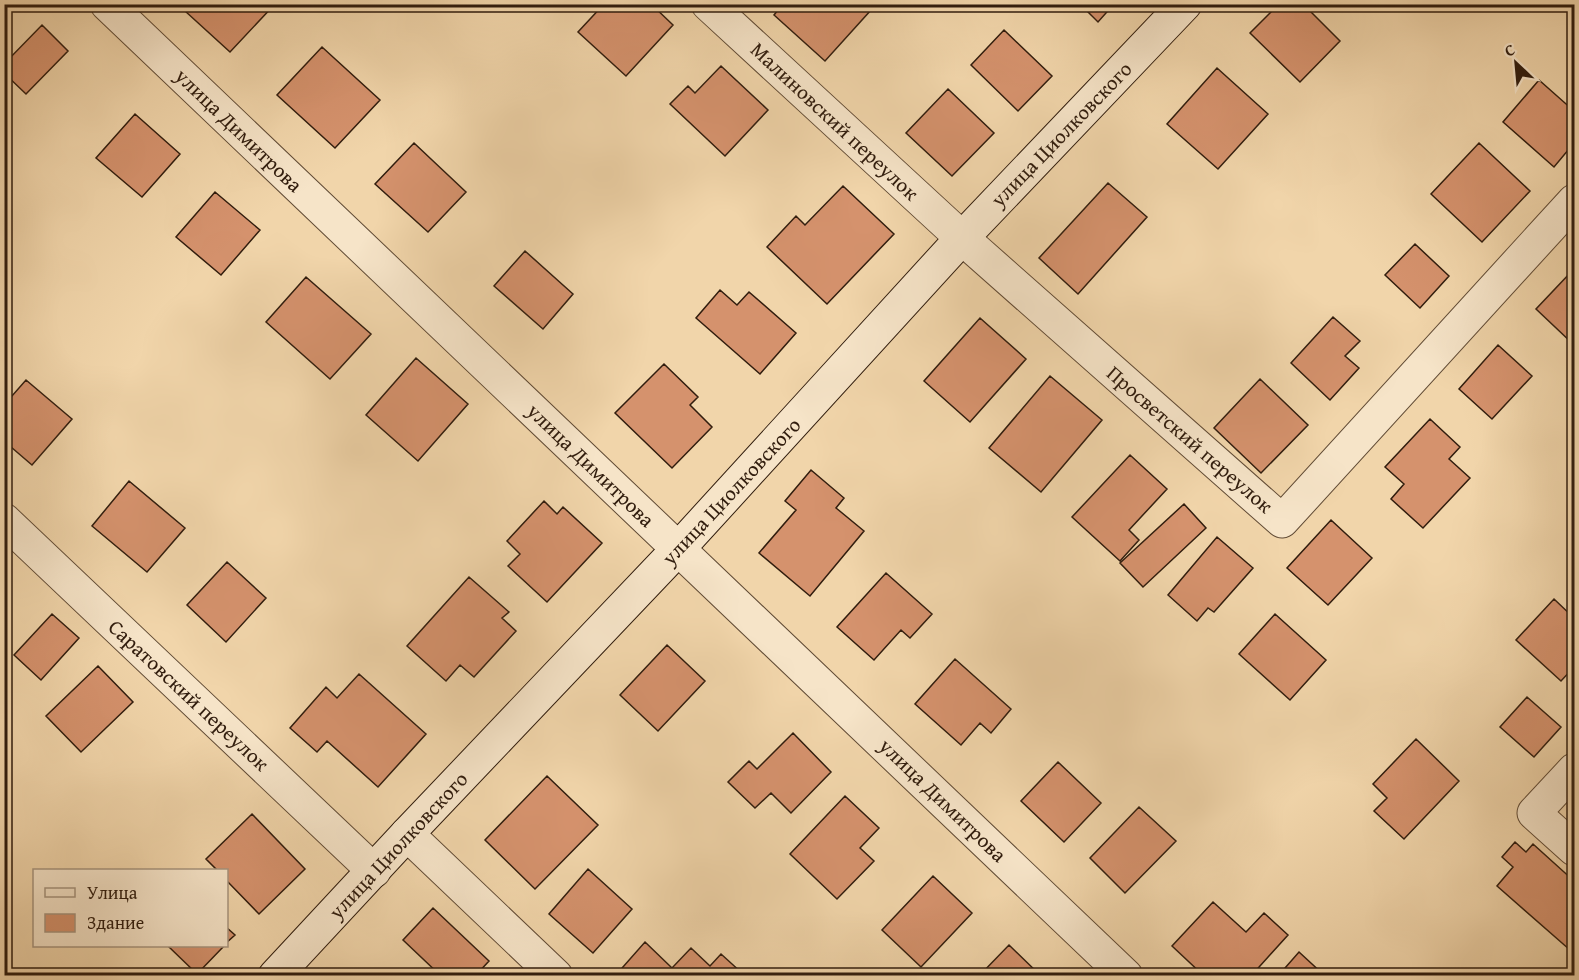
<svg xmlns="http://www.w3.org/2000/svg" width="1579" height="980" font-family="'Gentium Book Plus',serif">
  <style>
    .building { fill: #d5926d; stroke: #311d0e; stroke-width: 1.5 }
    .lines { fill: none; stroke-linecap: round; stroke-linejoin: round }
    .street-casing { stroke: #614b35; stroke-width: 35 }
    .secondary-casing { stroke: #311d0e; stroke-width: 35 }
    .street { stroke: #f6e4c8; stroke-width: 33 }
    .secondary { stroke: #f6e4c8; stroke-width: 33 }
    .labels { text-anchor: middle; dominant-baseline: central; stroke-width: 4.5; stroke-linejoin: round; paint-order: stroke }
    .street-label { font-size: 21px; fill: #311d0e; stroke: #f6e4c8 }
  </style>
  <rect width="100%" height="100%" fill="#f1d5aa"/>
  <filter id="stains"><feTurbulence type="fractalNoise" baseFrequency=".00333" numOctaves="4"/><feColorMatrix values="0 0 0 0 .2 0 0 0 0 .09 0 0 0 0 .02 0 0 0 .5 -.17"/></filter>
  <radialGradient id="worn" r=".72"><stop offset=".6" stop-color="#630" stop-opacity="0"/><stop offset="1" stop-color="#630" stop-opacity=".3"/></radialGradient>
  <path class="building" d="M191 4H275L230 52 185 11Z
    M604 4H651L673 25 626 76 578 32Z
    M783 4H864L871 10 825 61 774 15Z
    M1080 4H1114L1098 22Z
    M1279 4H1303L1340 41 1300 82 1250 33Z
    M42 25 68 51 26 94 4 73V64Z
    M1004 30 1052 76 1018 111 971 65Z
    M322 47 380 100 335 148 277 95Z
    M721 66 768 110 725 156 670 104 688 86 695 93Z
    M1217 68 1268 114 1218 169 1167 124Z
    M1539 80 1574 111V143L1554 167 1503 122Z
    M948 89 994 133 952 176 906 133Z
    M135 114 180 154 142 197 96 158Z
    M414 143 466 192 428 232 375 184Z
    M1479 143 1530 191 1482 242 1431 194Z
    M1108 183 1147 217 1078 294 1039 258Z
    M843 186 894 234 827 304 767 247 796 216 805 225Z
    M215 192 260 230 221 275 176 237Z
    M1415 244 1449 276 1420 308 1385 275Z
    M525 251 573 294 543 329 494 286Z
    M1572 271 1574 274V342L1573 344 1536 309Z
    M306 277 371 334 330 379 266 322Z
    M720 290 737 305 749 292 796 333 760 374 696 318Z
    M1333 317 1360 341 1345 356 1359 368 1330 400 1291 363Z
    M980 318 1026 359 970 422 924 381Z
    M1498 345 1532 376 1492 419 1459 389Z
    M416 358 468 404 418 461 366 415Z
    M664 364 698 397 690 405 712 427 672 468 615 413Z
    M1050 376 1102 420 1041 492 989 448Z
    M1260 379 1308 425 1261 473 1214 428Z
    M26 380 72 419 32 465 4 441V405Z
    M1430 419 1460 447 1449 459 1470 478 1423 528 1391 499 1404 484 1385 467Z
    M1130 455 1167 489 1129 530 1139 540 1120 561 1072 517Z
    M811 470 844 498 836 508 864 531 810 596 759 553 796 510 785 501Z
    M129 481 185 528 147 572 92 526Z
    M544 501 557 514 563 507 602 543 547 602 508 566 520 554 507 541Z
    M1184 504 1206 528 1143 587 1120 563Z
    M1331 520 1372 558 1328 605 1287 568Z
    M1217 537 1253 568 1214 612 1208 608 1197 621 1168 595Z
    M227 562 266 598 226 642 187 605Z
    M886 573 932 614 910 638 901 630 874 660 837 627Z
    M469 577 509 612 502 618 516 631 474 677 460 665 446 681 407 646Z
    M1554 599 1574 618V667L1561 681 1516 640Z
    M52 614 79 638 41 680 14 655Z
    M1275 614 1326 660 1290 700 1239 654Z
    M667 645 705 681 658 731 620 695Z
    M955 659 1011 709 991 733 980 723 961 745 915 704Z
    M98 666 133 702 81 752 46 716Z
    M359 674 426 734 378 787 327 741 317 752 290 728 326 687 337 698Z
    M1527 697 1561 727 1534 757 1500 727Z
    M793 733 831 772 791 813 771 793 755 808 728 782 749 761 757 769Z
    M1416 739 1459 781 1404 839 1374 811 1387 798 1373 784Z
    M1058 762 1101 803 1064 842 1021 801Z
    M547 776 598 825 535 889 485 840Z
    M845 796 879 828 860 848 874 861 837 899 790 854Z
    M1139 807 1176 841 1125 893 1090 858Z
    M252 814 305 869 259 914 226 880V870H217L206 859Z
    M1515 842 1526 852 1533 844 1574 881V945L1570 950 1497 886 1513 867 1502 857Z
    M588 869 632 909 593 953 549 914Z
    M933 876 972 913 921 967 882 930Z
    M1213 902 1246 932 1264 913 1288 935 1251 976H1204L1172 946Z
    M433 908 489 961 475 976H441L403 940Z
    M226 927 235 935 226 943Z
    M645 942 672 968 691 948 710 966 721 954 742 973 740 976H615Z
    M1009 945 1041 976H979Z
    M168 946H224L197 974Z
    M1299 952 1325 976H1278Z"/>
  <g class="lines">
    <defs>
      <path id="street" d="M107 4 1126 976
        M708 4 962 238 1282 521 1574 201
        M4 520 374 871
        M1574 770 1534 813 1574 849
        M407 834 556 976"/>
      <path id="secondary" d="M275 976 407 834 679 548 962 238 1185 4"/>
    </defs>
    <use href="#street" class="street-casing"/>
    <use href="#secondary" class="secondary-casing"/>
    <use href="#street" class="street"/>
    <use href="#secondary" class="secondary"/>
  </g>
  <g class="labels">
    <g class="street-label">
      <text transform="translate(835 121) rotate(43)">Малиновский переулок</text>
      <text transform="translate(239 130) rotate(44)">улица Димитрова</text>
      <text transform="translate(1061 134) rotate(-46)">улица Циолковского</text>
      <text transform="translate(1190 439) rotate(41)">Просветский переулок</text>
      <text transform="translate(591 465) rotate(44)">улица Димитрова</text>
      <text transform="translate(731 491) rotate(-47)">улица Циолковского</text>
      <text transform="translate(189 695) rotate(43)">Саратовский переулок</text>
      <text transform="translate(943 800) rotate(44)">улица Димитрова</text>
      <text transform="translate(398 845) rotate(-47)">улица Циолковского</text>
    </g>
  </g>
  <rect width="1579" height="980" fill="none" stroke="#f1d5aa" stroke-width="24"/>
  <rect x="6" y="6" width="1567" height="968" fill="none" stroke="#311d0e" stroke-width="3"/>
  <rect x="12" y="12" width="1555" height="956" fill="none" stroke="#311d0e" stroke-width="1.5"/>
  <rect x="33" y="869" width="195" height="78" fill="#f6e4c8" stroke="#a7947e" stroke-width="1.5"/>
  <rect x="45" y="888" width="30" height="9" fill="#f6e4c8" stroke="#a7947e" stroke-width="1.5"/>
  <text x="87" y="899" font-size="18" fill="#311d0e">Улица</text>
  <rect x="45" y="914" width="30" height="18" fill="#d5926d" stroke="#a7947e" stroke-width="1.5"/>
  <text x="87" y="929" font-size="18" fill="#311d0e">Здание</text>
  <g transform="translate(1516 63) rotate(334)" stroke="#f6e4c8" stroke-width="4.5" paint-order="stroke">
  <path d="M0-4.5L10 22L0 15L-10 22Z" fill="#311d0e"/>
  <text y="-9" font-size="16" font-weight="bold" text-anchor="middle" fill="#311d0e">С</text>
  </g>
  <rect width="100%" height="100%" filter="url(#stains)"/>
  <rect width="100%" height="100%" fill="url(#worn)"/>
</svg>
